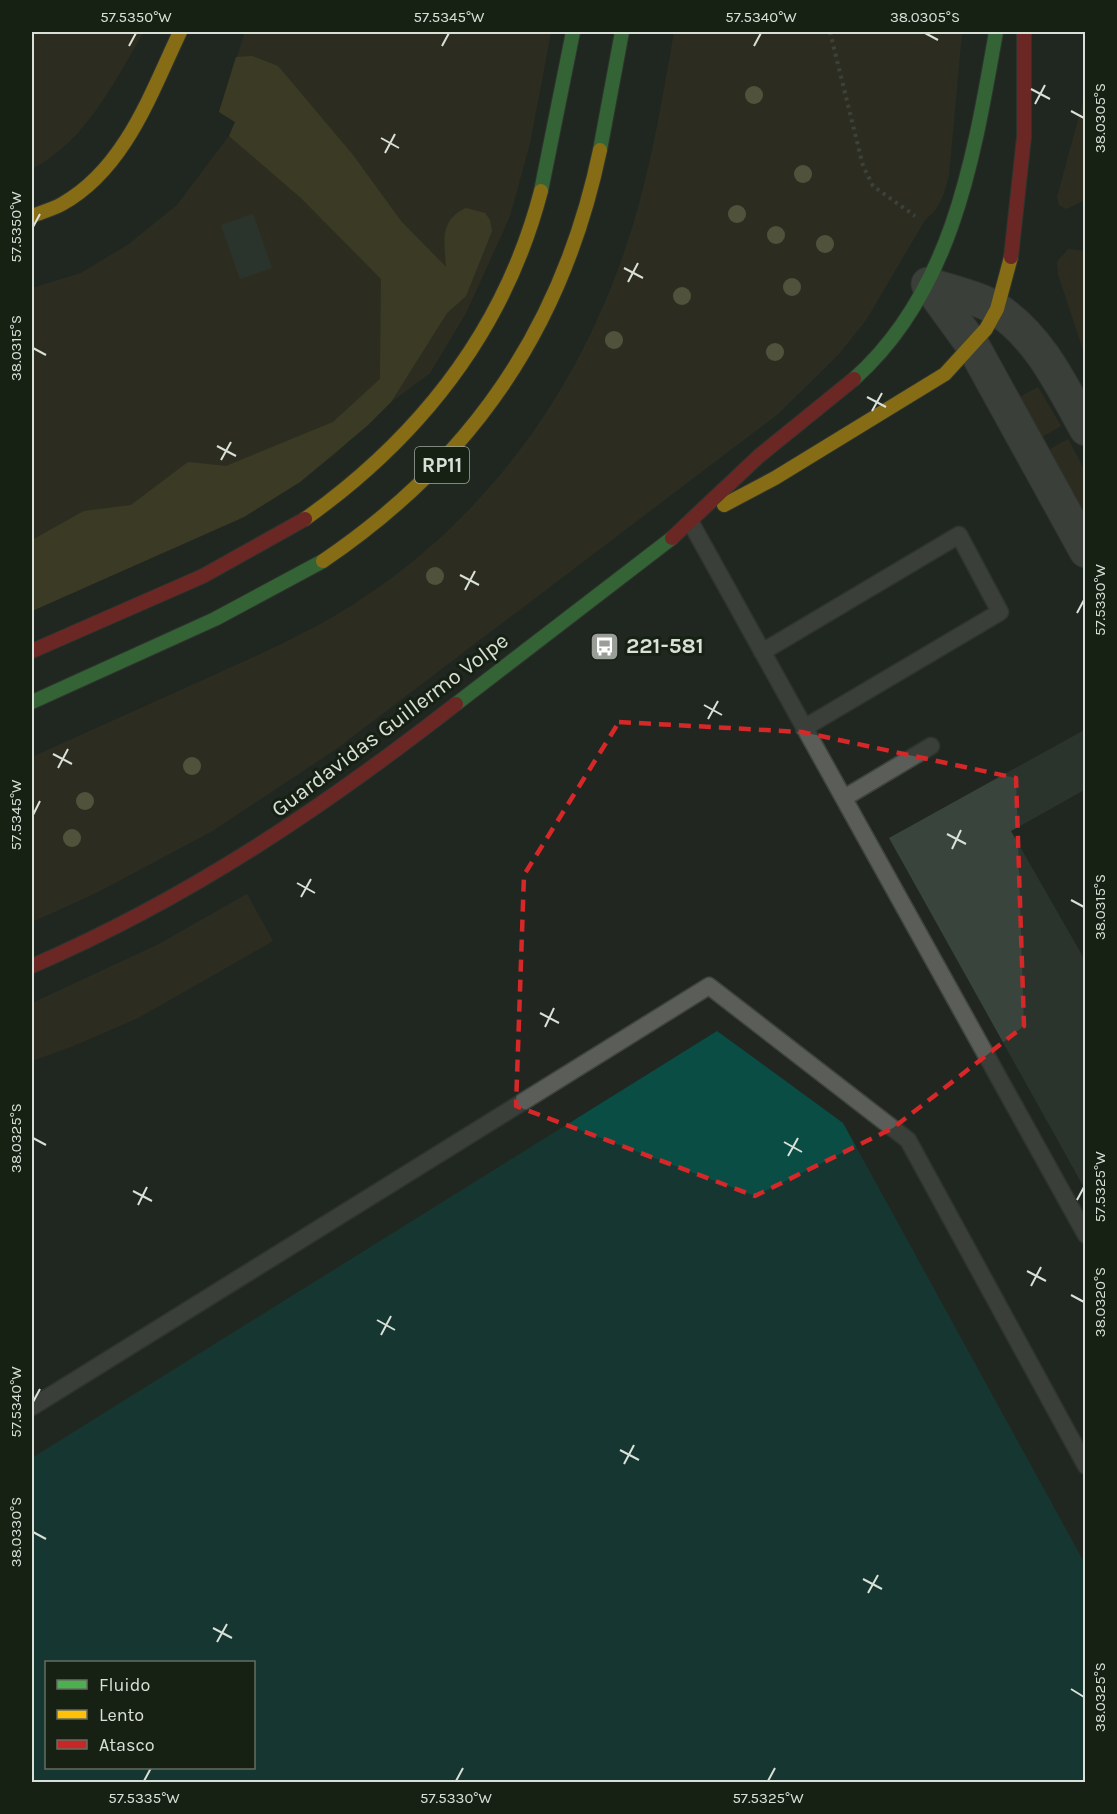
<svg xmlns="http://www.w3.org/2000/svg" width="1117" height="1814" font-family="Karla,sans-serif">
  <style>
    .green { fill: #3b371f }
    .forest { fill: #5b542a }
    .water { fill: #094d45; fill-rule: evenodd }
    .building { fill: #38443c }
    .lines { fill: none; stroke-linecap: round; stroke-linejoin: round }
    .lane-casing { stroke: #3f443e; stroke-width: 19 }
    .street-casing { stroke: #3f443e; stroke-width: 35 }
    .fast-casing { stroke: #3f443e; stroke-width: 16 }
    .slow-casing { stroke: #3f443e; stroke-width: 16 }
    .jam-casing { stroke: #3f443e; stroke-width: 16 }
    .path { stroke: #5f625d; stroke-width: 4; stroke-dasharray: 3 4.5; stroke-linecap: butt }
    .lane { stroke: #5a5d58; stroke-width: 16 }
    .street { stroke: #5a5d58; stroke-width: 33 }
    .fast { stroke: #4caf50; stroke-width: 14 }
    .slow { stroke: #ffc107; stroke-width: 14 }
    .jam { stroke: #c62828; stroke-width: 14 }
    .tree { fill: #8d885b }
    .marked { fill: none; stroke: #d62828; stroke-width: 4.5; stroke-dasharray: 12 8; stroke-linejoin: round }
    .ticks { fill: none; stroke: #d9e0d7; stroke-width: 2 }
    .labels { text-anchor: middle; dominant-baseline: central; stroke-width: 6; stroke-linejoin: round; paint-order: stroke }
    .shield { fill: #162114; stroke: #9ea79c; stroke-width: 1.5 }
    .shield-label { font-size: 21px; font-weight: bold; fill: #d9e0d7 }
    .poi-label { font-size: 22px; font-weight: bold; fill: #d9e0d7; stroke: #162114; text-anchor: start }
    .street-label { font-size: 22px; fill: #d9e0d7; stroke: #162114 }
    .neatline { fill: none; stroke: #d9e0d7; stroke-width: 2 }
    .ticks-label { font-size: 15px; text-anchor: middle; fill: #d9e0d7 }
  </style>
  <rect width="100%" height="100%" fill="#212720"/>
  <path class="green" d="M32 32H144C113 83 87 140 32 169Z
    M245 32H551L530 143 510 216 466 313 430 373 391 402 335 454 300 482 244 517 32 611V288L81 273 129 244 177 205 229 136 237 134 235 122 219 112Z
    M674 32H962L949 175C944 194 941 207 925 220L866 320 838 355 778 414 336 749 214 830 96 893 32 922V757C92 730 152 703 212 676 265 652 320 628 369 594 498 507 588 374 633 225 652 162 663 96 674 32Z
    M1085 95V200L1066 209 1059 205 1057 197Z
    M1068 249 1085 251V356L1058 274 1057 262Z
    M1038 387 1061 426 1040 438 1018 398Z
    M1068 439 1085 471V521L1047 451Z
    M247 894 273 941 138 1018 73 1046 32 1061V1003L157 945Z"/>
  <path class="forest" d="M252 56 278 66 353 155 401 221 446 267C445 243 438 221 466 208L485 213 490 220 492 231 466 296 447 313 391 402 367 426 300 482 244 517 32 611V540L84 511 131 505 188 462 226 466 333 422 380 379 381 279 301 198 229 136 235 122 219 112 236 57Z"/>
  <path class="water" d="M717 1031 843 1123 1085 1564V1782H32V1458ZM46 1662H254V1768H46Z"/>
  <path class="building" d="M253 214 272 268 240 279 221 225Z
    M1086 729V789L1011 831 1086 962V1191L889 838Z"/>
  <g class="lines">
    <defs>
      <path id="lane" d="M691 523 1086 1235
        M762 652 959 535 1000 612 804 728
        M844 798 931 746
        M32 1407 709 986 908 1140 1086 1466"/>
      <path id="street" d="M928 284 973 346 1086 551
        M928 284C948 291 981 298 998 310 1040 338 1062 386 1086 429"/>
      <path id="fast" d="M600 150 622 32
        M541 191 573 32
        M854 379C953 291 974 156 996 32
        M32 702 215 619 323 561
        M456 704 672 538"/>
      <path id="slow" d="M32 216C42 212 53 209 62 204 125 169 151 93 180 32
        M724 505 775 478 945 374 986 329 997 309 1011 257
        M305 519C420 437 505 329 541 191
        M323 561C472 460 563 327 600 150"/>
      <path id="jam" d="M1011 257 1024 137V32
        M672 538 759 456 854 379
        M32 651 203 576 305 519
        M32 966C189 898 321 809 456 704"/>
    </defs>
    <use href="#lane" class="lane-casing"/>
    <use href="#street" class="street-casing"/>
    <use href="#fast" class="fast-casing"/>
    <use href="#slow" class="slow-casing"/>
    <use href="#jam" class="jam-casing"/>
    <path class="path" d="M830 32 863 166 873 186 915 216"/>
    <use href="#lane" class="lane"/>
    <use href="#street" class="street"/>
    <use href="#fast" class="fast"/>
    <use href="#slow" class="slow"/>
    <use href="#jam" class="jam"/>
  </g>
  <g class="tree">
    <circle cx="754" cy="95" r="9"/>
    <circle cx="803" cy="174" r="9"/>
    <circle cx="737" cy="214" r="9"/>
    <circle cx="776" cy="235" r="9"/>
    <circle cx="825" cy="244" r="9"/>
    <circle cx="792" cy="287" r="9"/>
    <circle cx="682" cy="296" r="9"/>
    <circle cx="614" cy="340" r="9"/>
    <circle cx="775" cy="352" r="9"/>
    <circle cx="435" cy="576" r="9"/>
    <circle cx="192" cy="766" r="9"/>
    <circle cx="85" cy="801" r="9"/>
    <circle cx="72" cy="838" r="9"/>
  </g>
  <path d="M0 0H1117V1814H0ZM619 722 802 732 1016 778 1024 1026 893 1128 755 1196 516 1106 524 875Z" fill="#212720" fill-opacity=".55" fill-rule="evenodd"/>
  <path class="marked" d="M619 722 802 732 1016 778 1024 1026 893 1128 755 1196 516 1106 524 875Z"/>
  <path class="ticks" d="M925 33 938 40M129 46 136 33M442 46 449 33M754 46 761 33M1031 89 1050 99M1035 104 1045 85M1071 111 1084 118M381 138 399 148M385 153 395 134M33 227 40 214M624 268 643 278M628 282 638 263M33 348 46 355M867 397 886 407M872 411 882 393M217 446 236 456M221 460 231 442M460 575 479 585M465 590 475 571M1077 613 1084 600M704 705 722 715M708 719 718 701M53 754 72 764M58 768 68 749M33 815 40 801M947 834 966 844M952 849 961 830M297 883 315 893M301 897 311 879M1071 900 1084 907M540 1013 559 1023M545 1027 554 1008M33 1138 46 1145M784 1142 802 1152M788 1156 798 1138M133 1191 152 1201M1077 1200 1084 1187M138 1205 147 1187M1027 1271 1046 1281M1031 1286 1041 1267M1071 1295 1084 1302M377 1320 395 1330M381 1335 391 1316M33 1402 40 1389M620 1450 639 1460M624 1464 634 1445M33 1532 46 1539M863 1579 882 1589M868 1593 878 1575M213 1628 232 1638M217 1642 227 1624M1071 1689 1084 1697M144 1781 151 1768M456 1781 463 1768M768 1781 775 1768"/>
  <defs>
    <symbol id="bus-square" viewBox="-11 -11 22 22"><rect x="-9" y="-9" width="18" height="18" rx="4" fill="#999f97" stroke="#162114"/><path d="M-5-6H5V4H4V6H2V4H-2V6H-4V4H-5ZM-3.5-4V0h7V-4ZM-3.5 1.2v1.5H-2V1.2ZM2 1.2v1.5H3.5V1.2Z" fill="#fff"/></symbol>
  </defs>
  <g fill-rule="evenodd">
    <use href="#bus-square" x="588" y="630" width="33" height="33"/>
  </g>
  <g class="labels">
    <rect class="shield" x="415" y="447" width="54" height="36" rx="4.5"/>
    <g class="shield-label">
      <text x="442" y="465">RP11</text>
    </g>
    <g class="poi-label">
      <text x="626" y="646">221-581</text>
    </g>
    <g class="street-label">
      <text transform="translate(390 725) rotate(-37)">Guardavidas Guillermo Volpe</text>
    </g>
  </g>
  <rect width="1117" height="1814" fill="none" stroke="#162114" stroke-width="66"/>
  <rect x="45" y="1661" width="210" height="108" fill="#162114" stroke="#646d62" stroke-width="1.5"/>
  <rect x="57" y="1680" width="30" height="9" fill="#4caf50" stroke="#646d62" stroke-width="1.5"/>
  <text x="99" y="1691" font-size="18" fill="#d9e0d7">Fluido</text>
  <rect x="57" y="1710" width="30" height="9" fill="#ffc107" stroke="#646d62" stroke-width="1.5"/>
  <text x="99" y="1721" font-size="18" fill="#d9e0d7">Lento</text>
  <rect x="57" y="1740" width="30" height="9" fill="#c62828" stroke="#646d62" stroke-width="1.5"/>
  <text x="99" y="1751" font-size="18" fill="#d9e0d7">Atasco</text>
  <rect x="33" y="33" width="1051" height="1748" class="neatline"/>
  <g class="ticks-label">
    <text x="136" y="22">57.5350°W</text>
    <text x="449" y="22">57.5345°W</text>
    <text x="761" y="22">57.5340°W</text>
    <text x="925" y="22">38.0305°S</text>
    <text transform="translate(1100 118) rotate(-90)" y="5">38.0305°S</text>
    <text transform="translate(16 227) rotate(-90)" y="5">57.5350°W</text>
    <text transform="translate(16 348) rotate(-90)" y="5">38.0315°S</text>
    <text transform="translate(1100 600) rotate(-90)" y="5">57.5330°W</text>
    <text transform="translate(16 815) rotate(-90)" y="5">57.5345°W</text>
    <text transform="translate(1100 907) rotate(-90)" y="5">38.0315°S</text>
    <text transform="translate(16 1138) rotate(-90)" y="5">38.0325°S</text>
    <text transform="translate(1100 1187) rotate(-90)" y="5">57.5325°W</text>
    <text transform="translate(1100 1302) rotate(-90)" y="5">38.0320°S</text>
    <text transform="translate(16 1402) rotate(-90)" y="5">57.5340°W</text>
    <text transform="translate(16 1532) rotate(-90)" y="5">38.0330°S</text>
    <text transform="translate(1100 1697) rotate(-90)" y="5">38.0325°S</text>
    <text x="144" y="1803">57.5335°W</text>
    <text x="456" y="1803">57.5330°W</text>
    <text x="768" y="1803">57.5325°W</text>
  </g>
</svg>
